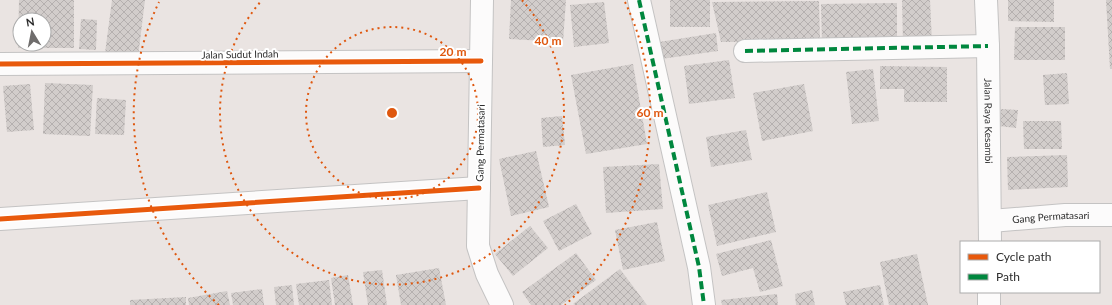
<svg xmlns="http://www.w3.org/2000/svg" width="1112" height="305" font-family="Lato,sans-serif">
  <style>
    .building { fill: url(#building-cross-hatch); fill-rule: evenodd }
    .lines { fill: none; stroke-linecap: round; stroke-linejoin: round }
    .street-casing { stroke: #c4c3c3; stroke-width: 24 }
    .secondary-casing { stroke: #c4c3c3; stroke-width: 24 }
    .street { stroke: #fcfbfb; stroke-width: 22 }
    .secondary { stroke: #fcfbfb; stroke-width: 22 }
    .quiet { stroke: #00873e; stroke-width: 4; stroke-dasharray: 8 4; stroke-linecap: butt }
    .cycleway-casing { stroke: #fff; stroke-width: 8 }
    .cycleway { stroke: #e8590c; stroke-width: 5 }
    .ring { fill: none; stroke: #df570e; stroke-width: 2; stroke-dasharray: 2 4 }
    .labels { text-anchor: middle; dominant-baseline: central; stroke-width: 4; stroke-linejoin: round; paint-order: stroke }
    .street-label { font-size: 10px; fill: #2d2d2d; stroke: #fff }
    .centre { fill: #df570e; stroke: #fff; stroke-width: 2 }
    .ring-label { font-size: 12px; text-anchor: middle; font-weight: bold; fill: #df570e; stroke: #fff; stroke-width: 4; stroke-linejoin: round; paint-order: stroke }
  </style>
  <defs>
    <pattern id="building-cross-hatch" width="8" height="8" patternUnits="userSpaceOnUse"><rect width="8" height="8" fill="#d2cdcb"/><path d="M0 0l8 8M0 8l8-8" fill="none" stroke="#b5b0af"/></pattern>
  </defs>
  <rect width="100%" height="100%" fill="#eae4e2"/>
  <path class="building" d="M19 0H74V48H18ZM20 20H44V44H20Z
    M112 0H145L138 57 105 53Z
    M511 0H566L563 42 509 39Z
    M670 0H710V27H670Z
    M902 0H930L932 42 903 43Z
    M1008 0H1054V22L1008 21Z
    M1106 0H1112V69H1110Z
    M819 1 820 42H721L712 2Z
    M604 2 609 43 574 47 570 5Z
    M897 3V42L822 43 821 4Z
    M81 19 97 20 96 50 79 49Z
    M1015 27H1065V60H1014Z
    M716 33 718 51 661 59 659 42Z
    M729 60 735 98 689 104 684 66Z
    M633 64 647 144 586 154 571 75Z
    M880 66 947 67V102H904V89H880Z
    M873 69 879 121 852 124 846 72Z
    M1067 73 1069 104 1045 105 1043 75Z
    M45 83 93 85 90 136 43 134Z
    M30 84 34 130 7 132 3 86Z
    M804 84 813 131 762 141 753 93Z
    M97 98 126 100 124 135 95 134Z
    M1001 109 1018 110 1016 128 999 126Z
    M562 116 565 145 543 147 541 118Z
    M1023 121H1061L1062 149H1024Z
    M746 130 752 160 711 167 706 137Z
    M536 151 549 207 511 216 499 159Z
    M1067 155 1068 187 1008 190 1007 157Z
    M659 164 663 209 606 213 603 167Z
    M767 192 776 232 717 246 708 205Z
    M576 204 592 234 559 251 543 221Z
    M657 222 665 261 623 270 615 230Z
    M530 226 548 248 513 276 495 254Z
    M771 240 783 286 760 292 753 268 722 276 716 254Z
    M576 253 596 280 561 305H531L522 292Z
    M917 254 928 305H889L880 262Z
    M439 268 446 305H401L396 275Z
    M620 269 647 305H575L573 304Z
    M382 270 387 305H368L363 272Z
    M348 275 353 305H335L331 278Z
    M329 280 332 305H299L296 284Z
    M292 285 294 305H276L274 287Z
    M880 285 884 305H846L843 292Z
    M262 289 264 305H233L231 293Z
    M812 290 815 305H796L795 294Z
    M227 291 230 305H189L188 298Z
    M777 294 778 305H722L721 300Z
    M186 297V305H130V300Z"/>
  <g class="lines">
    <defs>
      <g id="street">
        <path d="M482 0 478 246 487 274 502 305"/>
        <path d="M639 0 699 267 704 305"/>
        <path d="M745 51 988 46"/>
        <path d="M0 64 481 61"/>
        <path d="M0 219 479 188"/>
        <path id="s1" d="M991 221 1065 215H1112"/>
      </g>
      <g id="secondary">
        <path id="s2" d="M986 0 988 46 990 242"/>
        <path d="M989 305V292"/>
      </g>
    </defs>
    <use href="#street" class="street-casing"/>
    <use href="#secondary" class="secondary-casing"/>
    <use href="#street" class="street"/>
    <use href="#secondary" class="secondary"/>
    <path class="quiet" d="M639 0 699 267 704 305
      M745 51 988 46"/>
    <defs>
      <path id="cycleway" d="M0 64 481 61
        M0 219 479 188"/>
    </defs>
    <use href="#cycleway" class="cycleway-casing"/>
    <use href="#cycleway" class="cycleway"/>
  </g>
  <g class="ring">
    <circle cx="392" cy="113" r="86"/>
    <path d="M522 0A172 172 0 1 1 262 0"/>
    <path d="M219 305A258 258 0 0 1 159 2M625 2A258 258 0 0 1 565 305"/>
  </g>
  <g class="labels">
    <g class="street-label">
      <text transform="translate(240 54) rotate(-1)">Jalan Sudut Indah</text>
      <text stroke="none"><textPath href="#s2" startOffset="121">Jalan Raya Kesambi</textPath></text>
      <text transform="translate(480 143) rotate(-89)">Gang Permatasari</text>
      <text stroke="none"><textPath href="#s1" startOffset="60">Gang Permatasari</textPath></text>
    </g>
  </g>
  <circle cx="392" cy="113" r="6" class="centre"/>
  <g class="ring-label">
    <text x="548" y="45">40 m</text>
    <text x="453" y="56">20 m</text>
    <text x="650" y="117">60 m</text>
  </g>
  <rect x="960" y="241" width="140" height="52" fill="#ffffff" stroke="#ababab"/>
  <rect x="968" y="254" width="20" height="6" fill="#e8590c" stroke="#ababab"/>
  <text x="996" y="261" font-size="12" fill="#2d2d2d">Cycle path</text>
  <rect x="968" y="274" width="20" height="6" fill="#00873e" stroke="#ababab"/>
  <text x="996" y="281" font-size="12" fill="#2d2d2d">Path</text>
  <g transform="translate(32 32) rotate(350)"><circle r="19" fill="#ffffff" stroke="#ababab"/>
  <path d="M0-3L7 15L0 10L-7 15Z" fill="#6f6d6c"/>
  <text y="-6" font-size="11" font-weight="bold" text-anchor="middle" fill="#2d2d2d">N</text>
  </g>
</svg>
